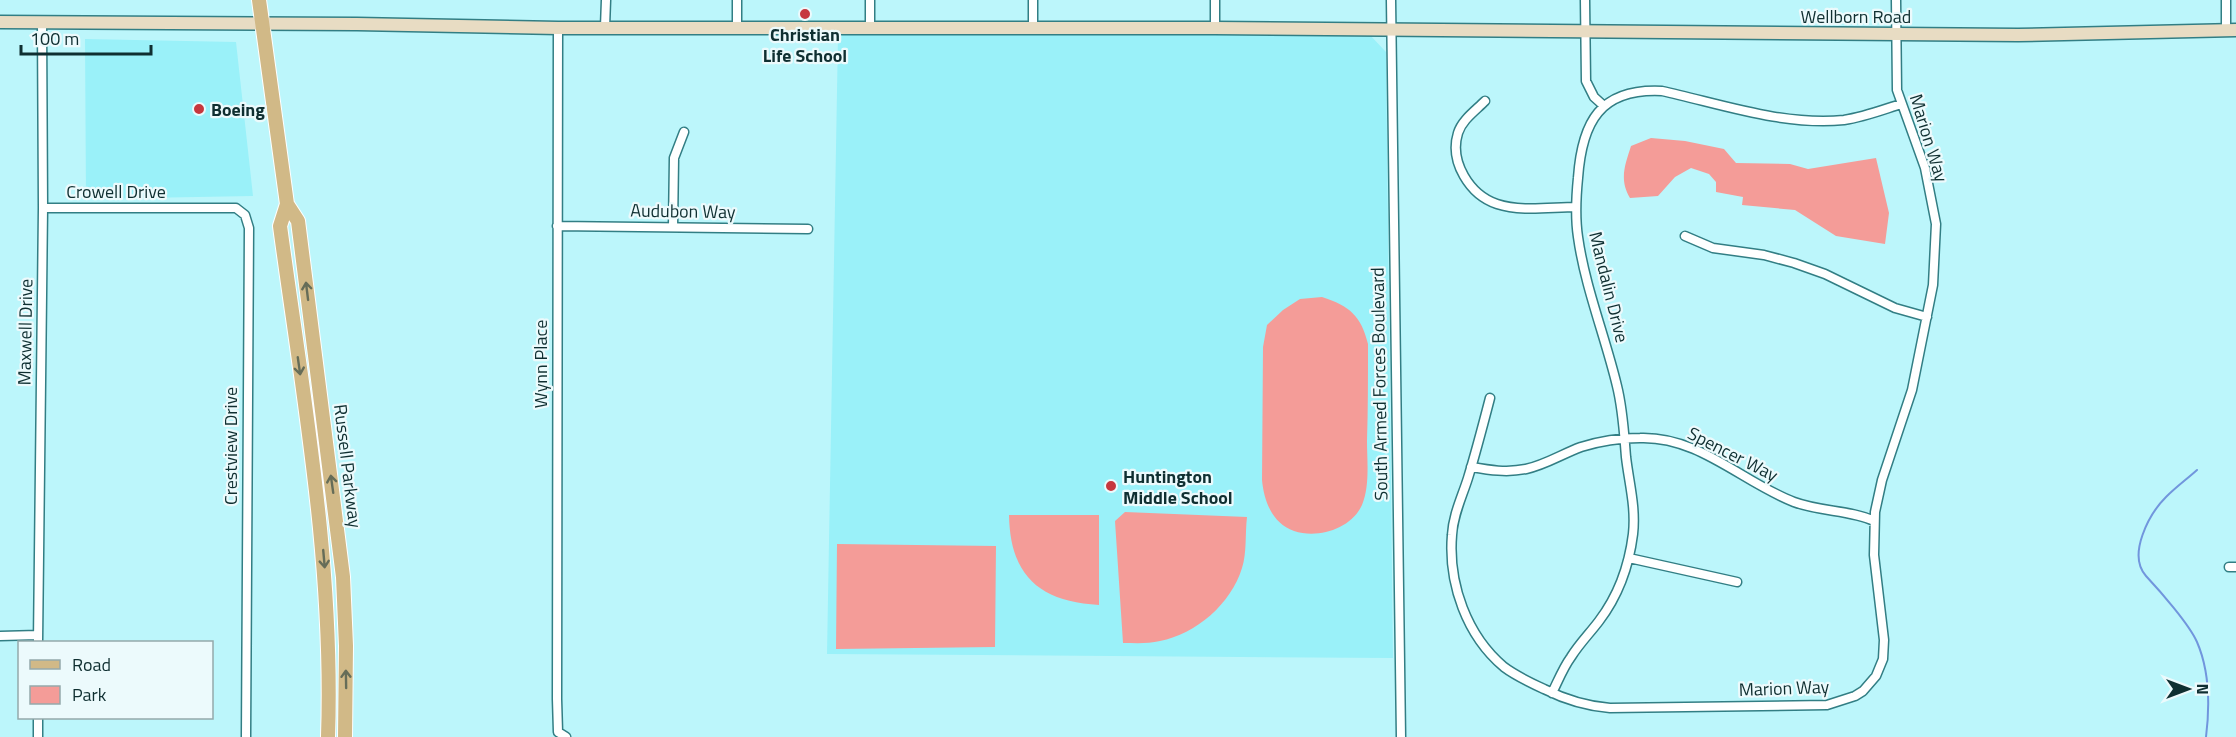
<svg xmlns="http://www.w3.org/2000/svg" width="2236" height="737" font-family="'Titillium Web',sans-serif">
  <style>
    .built { fill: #9af1f9 }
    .green { fill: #f49c98 }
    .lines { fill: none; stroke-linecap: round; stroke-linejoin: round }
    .stream { stroke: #7196dd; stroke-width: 2 }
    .street-casing { stroke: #327e84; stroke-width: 11 }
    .secondary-casing { stroke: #327e84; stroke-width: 15 }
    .primary-casing { stroke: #fff; stroke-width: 16 }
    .street { stroke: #fff; stroke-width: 8 }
    .secondary { stroke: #e8dcc3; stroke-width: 12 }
    .primary { stroke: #d1b987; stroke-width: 14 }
    .oneway { stroke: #666d58 }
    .poi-dot { fill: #c6373e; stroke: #ecfafc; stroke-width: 2 }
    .labels { text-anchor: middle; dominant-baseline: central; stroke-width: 4.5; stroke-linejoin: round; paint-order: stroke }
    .street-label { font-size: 18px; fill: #0f2f31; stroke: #ecfafc }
    .poi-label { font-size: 18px; font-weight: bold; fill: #0f2f31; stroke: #ecfafc; text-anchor: start }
  </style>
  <rect width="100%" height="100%" fill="#bcf6fb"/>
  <path class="built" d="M1369 34 1386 52 1393 658 827 654 838 35Z
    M85 39 236 42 253 196 86 199Z"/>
  <path class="green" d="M1651 138 1685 141 1724 149 1736 163 1790 164 1808 169 1876 158 1889 213 1885 244 1836 236 1795 210 1742 205 1743 197 1716 192V182L1709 174 1691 168 1675 177 1658 196 1630 198C1619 180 1625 165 1631 146Z
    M1322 297C1350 306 1361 316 1368 344 1368 377 1368 409 1367 441 1367 461 1370 486 1362 505 1351 529 1318 539 1294 531 1272 523 1264 501 1262 480L1263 347 1267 325 1283 310 1300 299Z
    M1125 512 1247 517C1245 533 1247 553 1242 568 1231 604 1196 634 1160 641 1148 644 1135 643 1123 643L1115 521Z
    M1009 515H1099V605C1040 602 1010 576 1009 515Z
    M837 544 996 546 995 647 836 649Z"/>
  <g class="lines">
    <path class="stream" d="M2197 470C2187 479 2176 487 2166 497 2149 514 2127 555 2146 576 2160 591 2189 624 2197 642 2210 672 2210 705 2206 737"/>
    <defs>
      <path id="street" d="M1215 0V28
        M1391 0 1401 737
        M1585 0 1586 81 1594 97 1604 106
        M605 27 606 0
        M558 28 557 699 558 732 566 737
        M737 28V0
        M870 28V0
        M1033 28V0
        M2226 30V0
        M1485 101C1475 111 1462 120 1458 133 1449 162 1470 195 1497 204 1521 212 1551 207 1576 207
        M43 208H236L245 215 249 228 246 737
        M557 226 808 229
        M673 227 674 158 684 132
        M1685 236 1713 248 1764 255 1794 263 1825 274 1895 308 1927 317
        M1490 398C1483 425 1476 452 1468 478 1462 497 1453 515 1452 535 1448 584 1467 636 1504 667 1516 676 1531 683 1544 689 1566 700 1585 706 1610 708L1827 705 1855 696 1863 691 1876 676 1883 659 1884 640 1874 555 1875 512 1882 480 1912 390 1933 285 1936 224 1925 168 1897 90 1896 0
        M1471 467C1489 470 1507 473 1526 469 1545 465 1562 454 1581 447 1600 441 1620 438 1640 438 1699 436 1742 482 1794 502 1821 512 1851 510 1874 521
        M1629 558 1737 582
        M2229 567H2236
        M0 636 38 635
        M38 642 43 208 42 23
        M1552 693C1558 681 1563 668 1571 657 1579 644 1590 633 1599 621 1618 596 1629 566 1633 534 1636 507 1629 483 1626 457 1624 433 1623 410 1617 386 1605 336 1585 287 1578 237 1575 217 1576 198 1578 178 1582 122 1600 88 1662 91 1721 104 1783 126 1844 120 1864 117 1882 110 1901 104
        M38 737V718"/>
      <path id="secondary" d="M0 22 357 24 558 28H1215L2018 35 2236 30"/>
      <path id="primary" d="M259 0 287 204 280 226C303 396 334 565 328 737
        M287 204 298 221 343 577 346 646 345 737"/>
    </defs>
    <use href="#street" class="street-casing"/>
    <use href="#secondary" class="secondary-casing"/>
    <use href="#primary" class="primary-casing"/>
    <use href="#street" class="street"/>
    <use href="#secondary" class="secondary"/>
    <use href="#primary" class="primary"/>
  </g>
  <defs><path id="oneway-shaft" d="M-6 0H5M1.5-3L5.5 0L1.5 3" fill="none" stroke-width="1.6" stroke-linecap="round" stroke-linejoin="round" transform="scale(1.5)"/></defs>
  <g class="oneway">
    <use href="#oneway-shaft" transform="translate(307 291) rotate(-97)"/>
    <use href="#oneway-shaft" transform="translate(299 366) rotate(82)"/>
    <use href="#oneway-shaft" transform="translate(332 484) rotate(-98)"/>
    <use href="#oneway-shaft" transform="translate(324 559) rotate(85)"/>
    <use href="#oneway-shaft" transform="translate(346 679) rotate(-91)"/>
  </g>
  <g class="poi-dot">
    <circle cx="805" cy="14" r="6"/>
    <circle cx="199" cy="109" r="6"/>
    <circle cx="1111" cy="486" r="6"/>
  </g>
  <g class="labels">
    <g class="street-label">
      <text x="1856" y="16">Wellborn Road</text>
      <text transform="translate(1929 138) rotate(73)">Marion Way</text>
      <text x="116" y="191">Crowell Drive</text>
      <text transform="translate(683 211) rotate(1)">Audubon Way</text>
      <text transform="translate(1609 287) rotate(76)">Mandalin Drive</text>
      <text transform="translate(25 332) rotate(-89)">Maxwell Drive</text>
      <text transform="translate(540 364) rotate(-90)">Wynn Place</text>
      <text transform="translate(1379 384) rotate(-91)">South Armed Forces Boulevard</text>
      <text transform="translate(230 446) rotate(-90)">Crestview Drive</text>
      <text transform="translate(1733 454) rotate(27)">Spencer Way</text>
      <text transform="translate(348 466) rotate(83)">Russell Parkway</text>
      <text transform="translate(1784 688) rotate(-2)">Marion Way</text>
    </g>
    <g class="poi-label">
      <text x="805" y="34" text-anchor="middle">Christian<tspan x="805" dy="21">Life School</tspan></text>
      <text x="211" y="109">Boeing</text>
      <text x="1123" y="476">Huntington<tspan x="1123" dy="21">Middle School</tspan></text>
    </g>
  </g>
  <rect x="18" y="641" width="195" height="78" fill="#ecfafc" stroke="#94a9ab" stroke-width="1.5"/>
  <rect x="30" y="660" width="30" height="9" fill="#d1b987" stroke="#94a9ab" stroke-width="1.5"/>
  <text x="72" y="671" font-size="18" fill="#0f2f31">Road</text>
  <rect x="30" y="686" width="30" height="18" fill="#f49c98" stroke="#94a9ab" stroke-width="1.5"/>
  <text x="72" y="701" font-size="18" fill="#0f2f31">Park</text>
  <g transform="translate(2188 689) rotate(90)" stroke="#ecfafc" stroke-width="4.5" paint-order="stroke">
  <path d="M0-4.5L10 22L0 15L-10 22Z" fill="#0f2f31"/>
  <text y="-9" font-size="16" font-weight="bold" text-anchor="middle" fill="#0f2f31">N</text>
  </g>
  <path d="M21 45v9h130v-9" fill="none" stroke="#0f2f31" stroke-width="3"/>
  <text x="30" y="45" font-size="18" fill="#0f2f31" stroke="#ecfafc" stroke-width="4.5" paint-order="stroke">100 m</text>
</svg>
